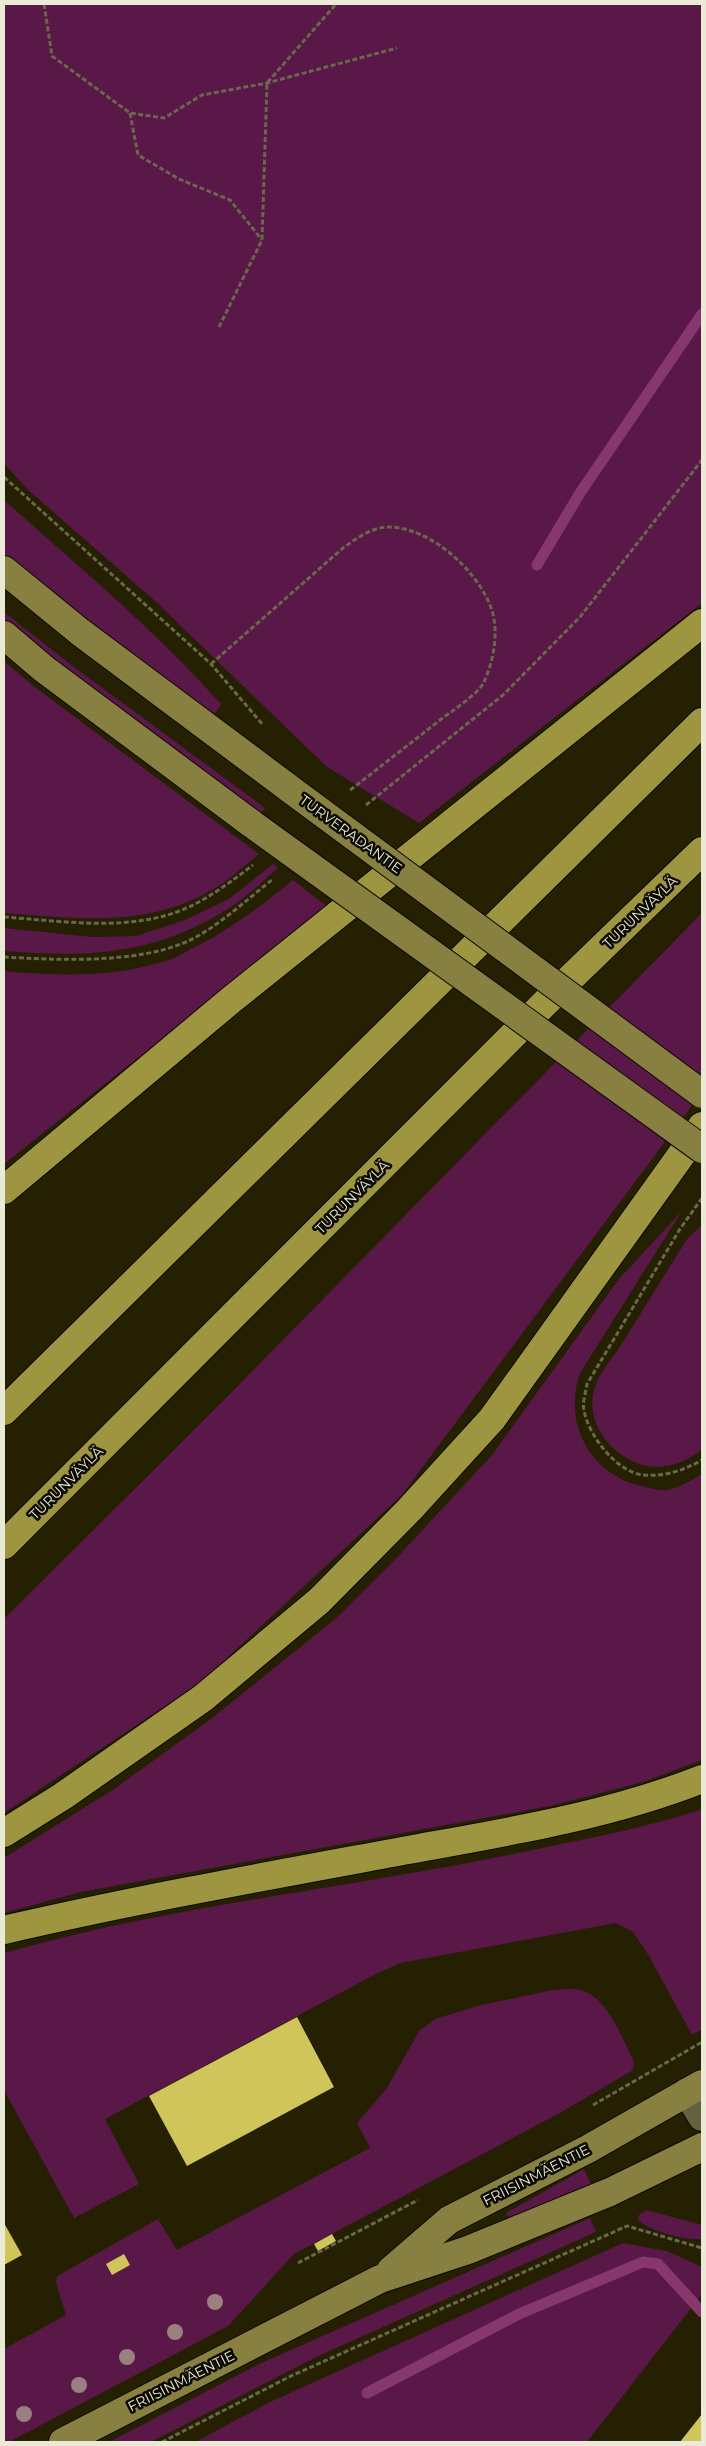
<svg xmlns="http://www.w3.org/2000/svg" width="706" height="2446" font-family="Montserrat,sans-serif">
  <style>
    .green { fill: #591847 }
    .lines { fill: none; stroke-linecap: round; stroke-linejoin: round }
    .stream { stroke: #86376e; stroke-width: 11 }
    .building { fill: #cfc55b }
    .minor-casing { stroke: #0c0a00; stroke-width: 30 }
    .major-casing { stroke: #0c0a00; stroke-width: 30 }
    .highway-casing { stroke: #0c0a00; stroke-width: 30 }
    .path { stroke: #6a674c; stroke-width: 3; stroke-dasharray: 5 2.5; stroke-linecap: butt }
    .minor { stroke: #646140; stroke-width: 28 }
    .major { stroke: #878040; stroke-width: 28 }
    .highway { stroke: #9e9540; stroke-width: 28 }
    .major-bridge-casing { stroke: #0c0a00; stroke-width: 30; stroke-linecap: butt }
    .major-bridge { stroke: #878040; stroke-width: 28 }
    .tree { fill: #9b8081 }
    .labels { text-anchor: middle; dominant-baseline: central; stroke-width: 5; stroke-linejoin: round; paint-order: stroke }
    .street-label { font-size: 14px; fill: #ebead7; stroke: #0b0a01 }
  </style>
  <rect width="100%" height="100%" fill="#242001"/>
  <path class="green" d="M4 4H702V603L419 823 327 767 155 601 27 489 4 463Z
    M4 500C78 566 155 630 221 704L210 721 4 561Z
    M4 612 70 664 265 808 258 816 4 626Z
    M4 661 32 685 259 854C247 864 235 874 223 883 155 929 81 919 4 913Z
    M273 864 278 868C264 880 250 894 234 905 158 955 92 958 4 951V928L92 937 136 936 185 920 229 899Z
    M293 880 328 907 4 1164V971C58 976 112 978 165 961 174 959 182 954 189 950 228 931 260 907 293 880Z
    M702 913V1092L401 1496 200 1683 4 1813V1619L222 1402Z
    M682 1211 580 1373C563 1421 588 1471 637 1485 646 1487 658 1491 667 1490 679 1488 692 1480 702 1474V1760L643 1782 550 1806 81 1892 4 1913V1858L114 1789 207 1722 334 1620 391 1564 492 1455 619 1279Z
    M702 1225V1449C685 1464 660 1471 639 1464 608 1453 584 1420 595 1387 599 1373 613 1358 621 1345 643 1310 665 1274 687 1239Z
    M702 1809V2029L692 2035 649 1956 633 1932 616 1923 400 1963 370 1977 105 2119 139 2184 74 2218 4 2090V1953C184 1902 373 1886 556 1845 605 1835 655 1825 702 1809Z
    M553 1990C561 1990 573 1988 581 1990 609 1999 622 2038 634 2062L633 2070 558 2114 294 2254 228 2326 9 2442H4V2349L66 2315 56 2283 57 2276 158 2219 177 2250 370 2148 357 2123 387 2088 419 2031 435 2019 481 2005Z
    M584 2169 591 2184 511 2221 506 2213Z
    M646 2210 702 2225V2239C687 2241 649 2231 638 2220L639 2215Z
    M590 2218 596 2232 316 2357 151 2442H109L259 2364Z
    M623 2243 667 2251 702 2267V2294L587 2442H195L272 2401Z"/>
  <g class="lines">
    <path class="stream" d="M537 565 580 493 702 314
      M367 2393 519 2314 643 2262 658 2264 702 2312"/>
  </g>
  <path class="building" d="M297 2017 334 2087 187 2166 149 2096Z
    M4 2223 22 2255 4 2265Z
    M332 2234 336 2241 318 2251 314 2244Z
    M124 2254 130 2265 112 2275 106 2264Z
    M702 2414V2442H680Z"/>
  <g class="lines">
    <defs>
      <path id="minor" d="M687 2092 702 2117"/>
      <path id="major" d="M4 570 80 632 294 792
        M4 635 44 669 252 824
        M391 2270 449 2220 588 2149 702 2084
        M63 2442 380 2279 468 2250 610 2192 702 2147"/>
      <path id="highway" d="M4 1190 231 1000 702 623
        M4 1411 702 722
        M4 1545 551 997 702 851
        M4 1833 63 1796 203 1698 319 1601 409 1510 492 1419 702 1126
        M4 1930C138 1899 273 1875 408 1850 507 1832 608 1816 702 1779"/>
    </defs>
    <use href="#minor" class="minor-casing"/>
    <use href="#major" class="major-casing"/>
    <use href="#highway" class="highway-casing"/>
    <path class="path" d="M44 4 52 56 130 113 164 118 202 95 267 83 397 48
      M130 113 138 155 179 179 230 200 262 240
      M219 327 262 240 267 83 336 4
      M4 477 211 664 263 725
      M211 664 343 548C356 539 370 528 387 527 428 526 475 568 490 605 500 629 494 660 484 682 479 693 455 709 444 717 412 742 381 766 349 791
      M366 805 503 695 580 617 702 460
      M4 917C62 921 133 933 189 907 212 896 232 881 253 865
      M4 957C58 960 135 964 186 942 214 930 249 898 273 879
      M702 1198 680 1229 587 1384C586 1392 582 1403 584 1410 588 1435 617 1473 644 1475 665 1477 684 1470 702 1460
      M593 2105 702 2042
      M298 2263 418 2200
      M162 2442 291 2376 627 2226 702 2248"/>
    <use href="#minor" class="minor"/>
    <use href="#major" class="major"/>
    <use href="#highway" class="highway"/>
    <defs>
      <path id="major-bridge" d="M294 792 702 1094
        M252 824 702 1149"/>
    </defs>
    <use href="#major-bridge" class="major-bridge-casing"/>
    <use href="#major-bridge" class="major-bridge"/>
  </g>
  <g class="tree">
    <circle cx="215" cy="2302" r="8"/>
    <circle cx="175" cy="2332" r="8"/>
    <circle cx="127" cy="2357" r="8"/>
    <circle cx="79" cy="2385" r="8"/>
    <circle cx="24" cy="2414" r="8"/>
  </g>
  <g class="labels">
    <g class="street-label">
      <text transform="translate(351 834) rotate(36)">TURVERADANTIE</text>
      <text transform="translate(640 912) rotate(-44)">TURUNVÄYLÄ</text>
      <text transform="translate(352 1197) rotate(-45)">TURUNVÄYLÄ</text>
      <text transform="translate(66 1483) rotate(-45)">TURUNVÄYLÄ</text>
      <text transform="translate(536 2175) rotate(-27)">FRIISINMÄENTIE</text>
      <text transform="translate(181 2381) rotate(-27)">FRIISINMÄENTIE</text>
    </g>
  </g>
  <rect width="706" height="2446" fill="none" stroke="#ebead7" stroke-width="10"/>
</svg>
